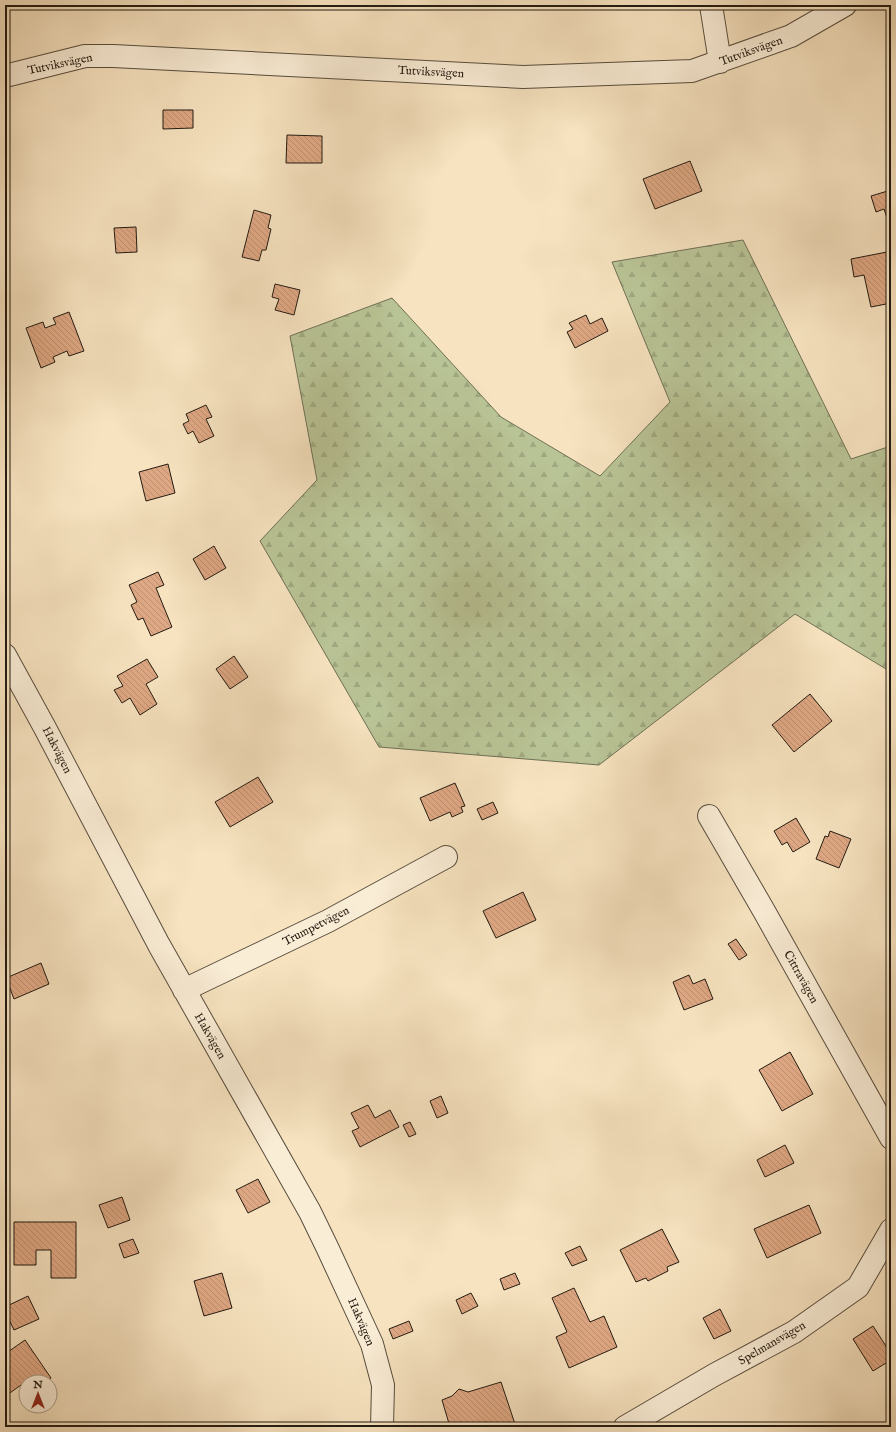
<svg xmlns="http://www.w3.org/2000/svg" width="896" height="1432" font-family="'IM FELL English',serif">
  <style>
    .forest { fill: url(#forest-firs); stroke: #6e7054 }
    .building { fill: url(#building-back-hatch); stroke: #231b11 }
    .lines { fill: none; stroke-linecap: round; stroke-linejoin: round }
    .minor-casing { stroke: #584d3d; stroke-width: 24 }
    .minor { stroke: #faedd6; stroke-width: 22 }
    .labels { text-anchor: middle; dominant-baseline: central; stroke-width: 3; stroke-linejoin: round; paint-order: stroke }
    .street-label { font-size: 12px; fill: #231b11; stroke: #faedd6 }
  </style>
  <defs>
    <pattern id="forest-firs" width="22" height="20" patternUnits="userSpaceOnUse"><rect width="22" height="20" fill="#b9c496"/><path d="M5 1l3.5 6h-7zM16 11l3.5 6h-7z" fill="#9fa880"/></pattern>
    <pattern id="building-back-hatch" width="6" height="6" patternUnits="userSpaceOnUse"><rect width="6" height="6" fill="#dfa884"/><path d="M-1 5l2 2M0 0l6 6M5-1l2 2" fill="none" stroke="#bf9071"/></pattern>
  </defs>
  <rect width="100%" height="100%" fill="#f7e3c0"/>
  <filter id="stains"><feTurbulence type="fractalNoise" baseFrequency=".005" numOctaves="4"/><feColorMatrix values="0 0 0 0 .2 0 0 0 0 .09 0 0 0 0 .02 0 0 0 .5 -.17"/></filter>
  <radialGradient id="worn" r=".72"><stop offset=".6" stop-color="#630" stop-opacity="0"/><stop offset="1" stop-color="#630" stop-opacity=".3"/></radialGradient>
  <path class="forest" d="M743 240 851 459 891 446V672L795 614 599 765 379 747 260 541 317 480 290 336 392 298 501 417 600 476 670 402 612 262Z"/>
  <path class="building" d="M163 110H193V128L163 129Z
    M287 135 322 136V163H286Z
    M690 161 702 191 655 209 643 179Z
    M891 190V217L887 218 884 209 876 212 871 196Z
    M254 210 271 215 268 228 271 229 266 250H262L259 261 242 257Z
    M136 227 137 252 116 253 114 228Z
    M887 252 891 274V303L871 307 864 275 854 277 851 259Z
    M275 284 300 290 294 315 275 310 279 299 272 297Z
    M69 312 84 351 69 356 67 351 53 357 55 362 41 368 26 328 43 322 45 328 56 324 53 318Z
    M586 315 590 324 602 318 608 331 575 348 567 332 573 329 569 323Z
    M206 405 212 417 206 419 214 436 199 443 193 431 188 434 183 424 189 421 186 414Z
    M168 464 175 493 146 501 139 472Z
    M214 546 226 568 205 580 193 559Z
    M158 572 164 585 156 588 172 627 151 636 143 618 138 620 131 605 137 602 129 585Z
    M234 656 248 677 230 689 216 669Z
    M147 659 158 677 146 684 157 704 140 715 130 698 122 703 114 690 123 686 117 676Z
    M810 694 832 721 794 752 772 725Z
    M258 777 273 802 230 827 215 802Z
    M455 783 465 806 461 807 463 812 452 817 450 812 430 821 420 798Z
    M493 802 498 813 482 820 477 809Z
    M796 818 810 842 793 852 787 842 782 845 774 831Z
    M830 831 851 839 839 868 816 859 825 836 828 837Z
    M523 892 536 920 496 938 483 911Z
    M736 939 747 955 739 960 728 944Z
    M41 963 49 984 14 999 6 978Z
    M689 975 693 984 705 979 713 999 684 1010 673 982Z
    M790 1052 813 1094 782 1111 759 1070Z
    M441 1096 448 1113 437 1118 430 1101Z
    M368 1105 375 1118 390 1110 399 1127 360 1147 352 1131 359 1128 351 1113Z
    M410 1122 416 1134 409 1137 403 1125Z
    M785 1145 794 1163 765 1177 757 1160Z
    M258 1179 270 1202 248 1213 236 1190Z
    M122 1197 130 1220 108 1228 99 1205Z
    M809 1205 821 1233 767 1258 754 1229Z
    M14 1222H76V1278H51V1250H36V1265H14Z
    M662 1229 679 1262 667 1267 668 1271 648 1281 646 1278 636 1282 620 1250Z
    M133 1239 139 1253 124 1258 119 1244Z
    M580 1246 587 1260 572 1266 565 1253Z
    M222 1273 232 1308 204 1316 194 1281Z
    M515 1273 520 1284 504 1290 500 1279Z
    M574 1288 590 1322 604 1316 617 1347 569 1368 556 1337 567 1332 552 1298Z
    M471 1293 478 1306 462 1314 456 1300Z
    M28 1296 39 1319 14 1330 5 1311V1307Z
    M720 1309 731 1331 714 1339 703 1318Z
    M409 1321 413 1331 393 1339 389 1329Z
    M873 1326 891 1354V1360L873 1371 853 1339Z
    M25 1340 51 1378 45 1382H26V1393L21 1385 7 1395 10 1400 5 1403V1354Z
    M501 1382 516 1427H488L487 1422 478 1425 477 1427H450L442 1400 452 1396 459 1389 468 1392Z"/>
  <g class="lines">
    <defs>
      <path id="minor" d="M711 5 720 62
        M5 76 85 56H113L523 77 692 71 791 36 845 5
        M5 655 45 728 159 945 310 1212 327 1247 372 1344 383 1385 382 1427
        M709 816 764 911 891 1138
        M184 990 328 921 446 857
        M625 1427 714 1375 794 1332 858 1287 891 1230"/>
    </defs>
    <use href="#minor" class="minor-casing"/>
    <use href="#minor" class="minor"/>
  </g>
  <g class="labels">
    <g class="street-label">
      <text transform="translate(751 51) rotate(-20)">Tutviksvägen</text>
      <text transform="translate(60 64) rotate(-12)">Tutviksvägen</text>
      <text transform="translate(431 72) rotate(3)">Tutviksvägen</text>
      <text transform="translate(57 750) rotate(63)">Hakvägen</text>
      <text transform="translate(316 926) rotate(-27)">Trumpetvägen</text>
      <text transform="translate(801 977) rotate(61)">Cittravägen</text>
      <text transform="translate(210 1036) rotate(60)">Hakvägen</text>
      <text transform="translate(361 1322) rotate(67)">Hakvägen</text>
      <text transform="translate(772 1343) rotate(-30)">Spelmansvägen</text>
    </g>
  </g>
  <rect width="896" height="1432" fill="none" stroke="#f7e3c0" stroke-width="20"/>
  <rect x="6" y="6" width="884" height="1420" fill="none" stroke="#231b11" stroke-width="2"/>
  <rect x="10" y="10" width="876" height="1412" fill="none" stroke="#231b11"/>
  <g transform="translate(38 1394)"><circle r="19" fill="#faedd6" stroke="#a49987"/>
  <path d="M0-3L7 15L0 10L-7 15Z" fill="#8f2418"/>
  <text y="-6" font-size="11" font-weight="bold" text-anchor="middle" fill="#231b11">N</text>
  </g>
  <rect width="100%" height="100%" filter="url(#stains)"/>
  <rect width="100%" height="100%" fill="url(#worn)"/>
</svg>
